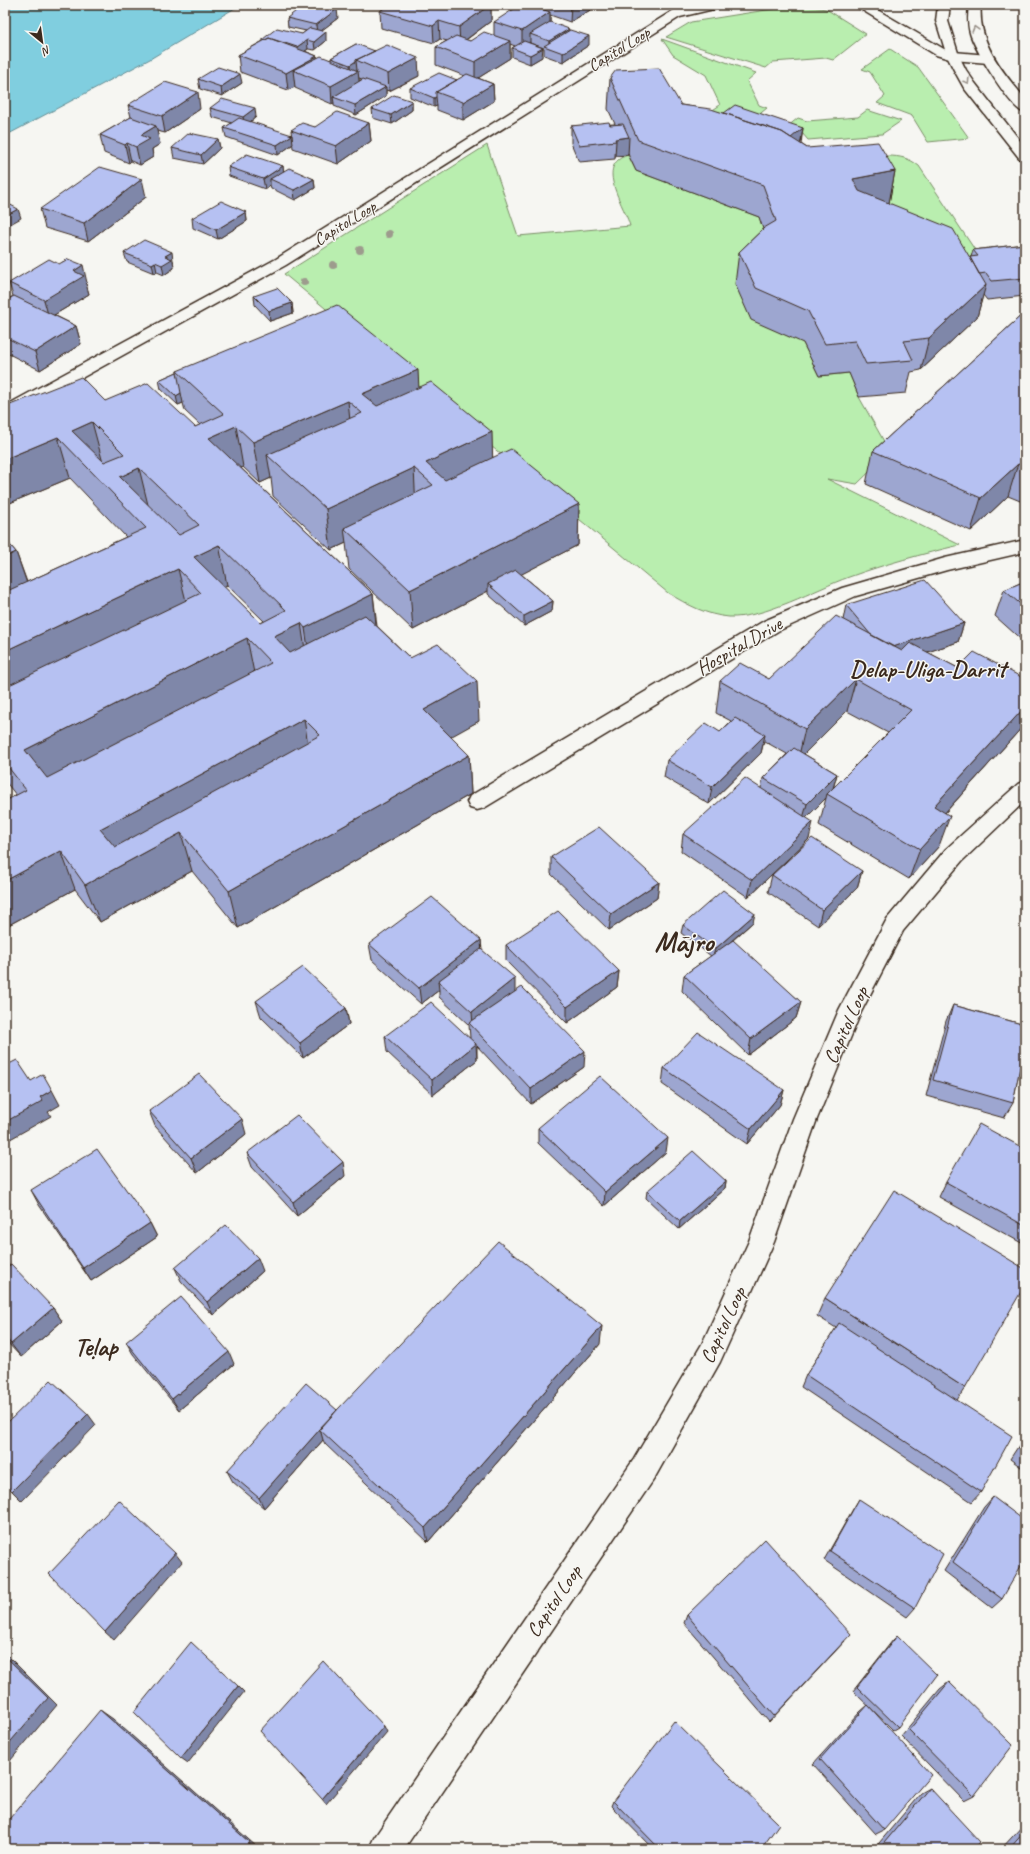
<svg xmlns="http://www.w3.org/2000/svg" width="1030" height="1854" font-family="Caveat,sans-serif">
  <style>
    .green { fill: #b9eeaf; stroke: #7a8c66 }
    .water { fill: #80cedf; stroke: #648c92 }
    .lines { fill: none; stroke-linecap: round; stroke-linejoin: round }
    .lane-casing { stroke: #3b2a1e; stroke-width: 3 }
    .street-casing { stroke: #3b2a1e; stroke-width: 3 }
    .primary-casing { stroke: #3b2a1e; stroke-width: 3 }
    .lane { fill: #f6f6f2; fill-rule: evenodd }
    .street { fill: #f6f6f2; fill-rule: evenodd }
    .primary { fill: #f6f6f2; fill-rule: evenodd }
    .tree { fill: #9d9b8d }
    .wall { fill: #9da6d0; stroke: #3b2a1e; fill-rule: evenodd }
    .shaded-wall { fill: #7f87a9; stroke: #3b2a1e }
    .building { fill: #b6c1f2; stroke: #3b2a1e; fill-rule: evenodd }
    .oneway { stroke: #989088 }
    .labels { text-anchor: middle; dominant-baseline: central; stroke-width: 3; stroke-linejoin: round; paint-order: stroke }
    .far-street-label { font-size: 17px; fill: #3b2a1e; stroke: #f6f6f2 }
    .street-label { font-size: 20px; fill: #3b2a1e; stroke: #f6f6f2 }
    .district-label { font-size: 24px; font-weight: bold; fill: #3b2a1e; stroke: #f6f6f2 }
    .near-neighbourhood-label { font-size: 25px; font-weight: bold; fill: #3b2a1e; stroke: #f6f6f2 }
    .town-label { font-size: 28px; font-weight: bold; fill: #3b2a1e; stroke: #f6f6f2 }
  </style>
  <rect width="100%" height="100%" fill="#f6f6f2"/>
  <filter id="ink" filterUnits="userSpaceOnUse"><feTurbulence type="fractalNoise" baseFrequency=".025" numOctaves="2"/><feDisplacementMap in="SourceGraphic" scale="8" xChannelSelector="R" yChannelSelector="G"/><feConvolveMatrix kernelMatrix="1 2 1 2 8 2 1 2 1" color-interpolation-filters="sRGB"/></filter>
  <g filter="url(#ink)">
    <path class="green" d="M798 5 826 9 866 34 833 60 826 58 773 62 766 68 666 37 691 22Z
      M662 39 756 73 747 81 759 105 767 108 756 117 725 119 707 114 720 105 706 75 673 55Z
      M890 49 918 67 969 138 928 142 912 116 877 103 885 96 870 72 862 69Z
      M867 110 901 121 882 134 808 140 802 133 787 127 798 118 807 121 858 117Z
      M487 145 518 236 630 226C624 204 594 165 628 155L636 171 759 217 803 343 819 376 849 373 859 397 890 452 857 484 827 479 960 545C922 554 885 564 849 577 816 589 763 619 729 617 706 615 688 605 668 593L284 274Z
      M888 156C900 156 909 158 919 166L981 259 945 260 783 167Z"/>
    <path class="water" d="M5 5H240L150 59 5 136Z"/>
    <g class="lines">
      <defs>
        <path id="lane" d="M1025 540V552L947 570 856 596 778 631 484 808 477 810 470 808 467 802 470 796 764 621 842 588 945 558Z"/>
        <path id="street" d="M682 5H720L718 8 680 17 286 265 11 417 5 418V406L276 259Z
          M854 5H869L944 49 954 52 988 55 992 56 994 59 992 62 988 63 953 60 936 55Z
          M1025 781V801L962 861 903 931 861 1012 817 1119 774 1242 720 1362 654 1479 404 1849H369L374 1838 634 1459 702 1344 749 1241 793 1119 839 1010 887 919 946 849 1018 784Z"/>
        <path id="primary" d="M938 5H950L948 21 959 56 966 70 975 83 1025 147V160L1020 159 964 88 954 70 947 56 936 21Z
          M969 5H981C978 36 994 60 1012 83 1016 88 1023 95 1025 101 1026 104 1025 109 1025 113 1011 110 974 48 970 33 967 23 968 14 969 5Z"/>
      </defs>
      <use href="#lane" class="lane-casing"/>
      <use href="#street" class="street-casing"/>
      <use href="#primary" class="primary-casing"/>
      <use href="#lane" class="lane"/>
      <use href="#street" class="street"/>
      <use href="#primary" class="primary"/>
    </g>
    <g class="tree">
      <circle cx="389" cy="234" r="4"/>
      <circle cx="360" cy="250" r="4"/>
      <circle cx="333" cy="265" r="4"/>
      <circle cx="304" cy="282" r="4"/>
    </g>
    <path class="wall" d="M387 5H491V21L466 40 470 41 494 35V22L543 9V5H597V6L570 22 550 15V23L569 31 589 45 563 62 544 55V48L530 43V42L529 43 542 57 530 64 512 57V48L515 46 510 44V58L478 78 493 84 494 101 463 120 437 110V106L434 107 410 97V88L457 80 465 76 436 65V47L447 41 440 39 434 43 381 28 380 11 388 5Z
      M287 18H338L320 31 326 41 315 50 308 49 305 51 317 56V58L331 60V58L356 44 419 76 389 91 386 90V96L356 115 334 106V103L332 104 295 88V87L288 90 240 72 238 55 263 41V39L302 34 306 31 288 27ZM359 78 362 79 359 81Z
      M610 78 681 105 803 128 801 144 807 148 895 171 889 203 970 257H971L973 250 1025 244V296L987 300 983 295 977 317 921 370 911 372 906 393 859 397 849 373 819 376 803 343 751 320 735 284 739 252 763 229 759 217 636 171 628 154V155L615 156V159L579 162 571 143V126L615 124 608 109Z
      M198 79 242 83 222 96 200 89Z
      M412 101V110L392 124 373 118 372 109Z
      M128 105 200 109 165 133 157 131 160 144 152 149 153 157 140 165 131 161 129 163 104 153 100 135 131 117Z
      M210 108 256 117 250 122 293 144 278 155 226 137 224 128 232 123 212 117Z
      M369 123 371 141 338 164 293 148 291 130 315 127Z
      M218 139 220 148 203 164 174 158 172 148Z
      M283 166V171L314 179 315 188 295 200 271 188 270 185 265 189 229 176 228 167Z
      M146 197 88 241 45 228 40 209Z
      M246 212 247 221 218 239 193 228 192 218Z
      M124 253 174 261 173 262 174 268 164 275 157 272 154 273 127 262Z
      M9 283H87L86 284 89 294 54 315 76 326 81 344 40 370 5 352V301L13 296Z
      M254 296 292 303 293 313 270 321 255 305Z
      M1025 312V503L1008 496 971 531 866 484 873 451Z
      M177 371 419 388 493 457 579 504 578 545 521 574 553 601 552 611 524 626 488 594V591L413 630 349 569 346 543 331 550 273 496 271 478 260 483 243 467 241 468 373 594 377 626 410 658 479 721 450 736 469 755 471 794 238 928 192 871 100 922 75 889 5 927V801L16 795 5 781V539L16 552 27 582 126 537 70 478 5 505V407L105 401 195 427 200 425 185 411 183 403 178 405 161 389 159 380 177 372ZM227 585 264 621 261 623 224 587Z
      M1025 581V643L995 616 1004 590Z
      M846 605 964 623 958 642 927 652 958 668 1025 679V724L945 813 939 846 909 879 819 825 826 798 806 818 809 839 748 897 681 851 683 834 761 788 763 778 787 754 764 741 761 753 709 804 664 777 667 760 720 732 731 721 716 713 720 681 769 679 843 620ZM847 711 888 733 833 789 837 774 804 754Z
      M551 857 659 882 657 898 609 930 551 874Z
      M862 871 857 888 818 926 768 892 772 875Z
      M753 922 731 942 801 1002 796 1018 748 1055 682 991 684 975 711 956 681 933 683 925Z
      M481 940 482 950 515 992 584 1067 531 1104 477 1046V1060L433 1095 387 1052 385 1036 470 1038 469 1025 439 997V990L421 1004 372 960 369 944Z
      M506 945 619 971 617 987 567 1023 506 961Z
      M256 1001 346 1008 349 1024 303 1058 261 1017Z
      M953 1005 1025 1025V1041L1013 1103 1004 1118 926 1096 946 1021Z
      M664 1068 784 1090 780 1105 747 1144 662 1084Z
      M149 1111 246 1134 197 1173 155 1126Z
      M538 1128 666 1152 604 1206 538 1143Z
      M1025 1149V1245L939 1197 946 1182Z
      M247 1153 345 1176 297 1216 252 1167Z
      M726 1181 725 1188 679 1229 646 1198 647 1191Z
      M31 1190 150 1223 157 1237 91 1281 39 1205Z
      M175 1268 263 1271 213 1315 181 1281Z
      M5 1269 53 1308 62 1321 21 1357 5 1340Z
      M825 1298 965 1388 957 1400 981 1492 972 1502 801 1387 806 1375 836 1328 817 1316Z
      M126 1342 234 1364 179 1410 133 1354Z
      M600 1344 428 1542 325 1444 323 1440 264 1508 233 1482 227 1471 337 1410Z
      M1025 1436V1470L1010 1459Z
      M993 1497 1002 1599 992 1608 944 1571 984 1507Z
      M859 1499 915 1608 907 1617 824 1560 853 1509Z
      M687 1615 845 1641 769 1722 684 1623Z
      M897 1636 898 1727 893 1730 853 1691 893 1640Z
      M949 1682 974 1796 964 1801 901 1736 940 1689Z
      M868 1705 884 1830 876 1834 813 1764 860 1712Z
      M930 1788 974 1849H874L921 1793Z
      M613 1801 761 1849H653L611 1806Z
      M1025 1823V1849H1001Z"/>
    <path class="shaded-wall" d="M490 5H491V21L460 44 459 27Z
      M571 5H597V6L570 22Z
      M337 9 338 18 317 34 316 25Z
      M550 12V29L530 34V42L522 48V31Z
      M439 21 440 39 434 43 433 26Z
      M569 29 568 38 549 48V41Z
      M326 32V41L315 50 314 42Z
      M589 36V45L563 62V53Z
      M307 40 308 49 298 56 297 47Z
      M510 41V58L475 80V62Z
      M543 48 542 57 530 64V55Z
      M317 56 319 73 293 70 295 87 288 90 286 73Z
      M418 58 419 76 389 91 388 74Z
      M356 61 357 70 351 74 350 65Z
      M358 71 360 89 333 97 334 103 332 104 331 86Z
      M240 74 242 83 222 96 221 87Z
      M493 84 494 101 463 120V102Z
      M386 87V96L356 115 355 105Z
      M198 92 200 109 165 133 162 116Z
      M436 97 437 106 434 107V98Z
      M412 101V110L392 124 391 115Z
      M255 108 256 117 245 126 243 117Z
      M369 123 371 141 338 164 336 146Z
      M156 126 160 144 152 149 153 157 140 165 136 147 141 135Z
      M803 128 800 146H780Z
      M292 135 293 144 278 155 277 145Z
      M629 137 628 155 615 156 616 141 615 139Z
      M218 139 220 148 203 164 201 155Z
      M127 143 131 161 129 163 125 145Z
      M283 166 284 175 270 179V185L265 189 263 179Z
      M895 171 889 203 847 210 853 179Z
      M142 179 146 197 88 241 84 223Z
      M314 179 315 188 295 200 294 190Z
      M18 209 21 218 5 227V216Z
      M246 212 247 221 218 239 216 230Z
      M172 252 174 268 164 275 162 265 165 256Z
      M155 262 157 272 154 273 152 264Z
      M83 265 87 283 86 284 89 294 49 318 44 300 74 271Z
      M986 285 977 317 921 370 929 338Z
      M292 303 293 313 270 321 269 311Z
      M76 326 81 344 40 370 35 352Z
      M418 370 420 410 366 435 362 394Z
      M181 393 183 403 178 405 176 396Z
      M348 401 352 441 267 455 271 478 260 483 253 442Z
      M92 422 103 463 72 431Z
      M236 426 243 467 217 479 209 438Z
      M492 432 493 472 433 485 426 463Z
      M58 437 70 478 5 505V459Z
      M1018 464 1008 496 971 531 981 498Z
      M139 468 149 509 120 477Z
      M414 468 416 509 344 528 346 543 331 550 326 509Z
      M579 504 578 545 493 589 488 584V591L413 630 410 590Z
      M219 545 227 585 203 597 194 557Z
      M16 552 30 592 5 604V557Z
      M178 569 188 609 5 698V651Z
      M373 594 377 634 311 668 305 628Z
      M553 601 552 611 524 626V616Z
      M301 623 307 663 281 676 274 636Z
      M964 623 958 642 879 668 883 650Z
      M247 638 255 678 40 789 25 750Z
      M856 679 847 711 798 760 805 729Z
      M477 681 479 721 427 750 424 710Z
      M1025 707V724L923 837 934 806Z
      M304 719 310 758 113 867 100 829Z
      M765 735 761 753 709 804 712 787Z
      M469 755 471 794 238 928 229 891Z
      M837 774 832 792 827 794 826 798 802 822 807 804Z
      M950 816 939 846 909 879 920 849Z
      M813 822 809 839 748 897 752 880Z
      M181 833 192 871 100 922 85 885Z
      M61 851 75 889 5 927V881Z
      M862 871 857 888 818 926 822 910Z
      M659 882 657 898 609 930 611 914Z
      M755 914 753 922 713 957 715 949Z
      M481 940 482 956 438 981 439 990 421 1004 419 988Z
      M619 971 617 987 567 1023V1007Z
      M515 978V994L473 1026 472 1012Z
      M801 1002 796 1018 748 1055 751 1039Z
      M346 1008 349 1024 303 1058 300 1043Z
      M476 1044 477 1060 433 1095 432 1080Z
      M585 1051 584 1067 531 1104V1089Z
      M52 1090 60 1105 48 1112 51 1116 5 1142V1122L40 1097Z
      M784 1090 780 1105 747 1144 751 1129Z
      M242 1119 246 1134 197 1173 191 1158Z
      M668 1138 666 1152 604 1206 605 1192Z
      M343 1162 345 1176 297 1216 293 1202Z
      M726 1181 725 1188 679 1229 680 1221Z
      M150 1223 157 1237 91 1281 83 1268Z
      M258 1258 263 1271 213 1315 207 1302Z
      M53 1308 62 1321 21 1357 11 1344Z
      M602 1326 600 1344 428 1542 425 1528Z
      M229 1352 234 1364 179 1410 172 1399Z
      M88 1414 96 1425 22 1501 12 1491Z
      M320 1429 323 1440 264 1508 259 1498Z
      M175 1553 182 1562 114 1640 105 1632Z
      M5 1653 57 1705 5 1767Z
      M238 1686 244 1692 188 1763 181 1758Z
      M100 1710 113 1719 257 1847 256 1849H245Z
      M384 1726 387 1732 326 1804 322 1799Z"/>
    <path class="building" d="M304 5H320L337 9 316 25 287 18Z
      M388 5H490L459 27 439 21 433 26 380 11Z
      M520 5H529L550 12 522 31 494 22Z
      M550 22 569 29 549 41 530 34Z
      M277 28 302 34 310 28 326 32 314 42 307 40 297 47 269 38 265 40 263 39Z
      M570 30 589 36 563 53 544 46Z
      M484 32 510 41 475 62 436 47 456 36 470 41Z
      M269 38 317 56 286 73 238 55Z
      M524 41 543 48 530 55 512 48Z
      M356 44 375 51 356 60V61L350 65 331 58Z
      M387 45 418 58 388 74 356 60Z
      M321 56 358 71 331 86 293 70Z
      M218 67 240 74 221 87 198 79Z
      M659 68 681 105 711 109 782 132 807 148 878 142 895 171 853 179 859 191 953 229 986 285 929 338 904 341 913 360 866 364 855 341 825 344 808 311 756 288 739 252 764 228 776 221 763 185 638 140 610 78 616 70Z
      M439 73 457 80 436 92V97L434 98 410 88Z
      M467 74 493 84 463 102 436 92Z
      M363 79 386 87 355 105 333 97Z
      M165 82 198 92 162 116 128 105Z
      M394 95 412 101 391 115 372 109Z
      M222 99 255 108 243 117 210 108Z
      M735 105 803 128 791 138 782 132 724 113Z
      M337 112 369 123 336 146 291 130 302 123 315 127Z
      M131 117 156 126 141 135 150 139 136 147 127 143 125 145 100 135Z
      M239 118 292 135 277 145 224 128Z
      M609 122 610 125 623 124 629 137 615 139 616 141 579 145 571 126Z
      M189 133 218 139 201 155 172 148Z
      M247 154 283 166 263 179 228 167Z
      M100 167 142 179 84 223 40 209Z
      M289 168 314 179 294 190 270 179Z
      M221 201 246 212 216 230 192 218Z
      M5 202 18 209 5 216Z
      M144 240 172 252 165 256 172 259 162 265 155 262 152 264 124 253Z
      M1025 244V278L992 281 986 273 979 274 970 257 978 256 973 250Z
      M49 259 59 264 68 259 83 265 74 271 84 276 44 300 9 283Z
      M277 288 292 303 269 311 254 296Z
      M14 296 76 326 35 352 5 337V301Z
      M337 305 418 370 362 394 377 406 431 382 492 432 426 463 445 480 511 449 579 504 410 590 344 528 433 485 414 468 326 509 267 455 362 413 348 401 253 442 236 426 209 438 373 594 305 628 301 623 274 636 290 653 365 615 410 658 438 644 477 681 424 710 469 755 229 891 181 833 85 885 61 851 5 881V801L26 790 5 763V687L201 593 178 569 5 651V592L146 528 58 437 5 459V407L81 377 105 401 148 383 195 427 224 414 177 371ZM92 422 124 454 104 462 72 431ZM139 468 199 525 179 535 120 477ZM219 545 286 610 261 623 194 557ZM247 638 271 663 47 778 25 750ZM304 719 320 735 115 847 100 829Z
      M1025 312V466L1018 464 981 498 873 451Z
      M177 372 181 393 176 396 159 380Z
      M5 539 16 552 5 557Z
      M516 570 553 601 524 616 488 584Z
      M925 580 964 623 893 647 871 635 846 605Z
      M1025 581V608L1004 590Z
      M836 616 902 651 910 643 958 668 974 652 1025 679V707L934 806 950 816 920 849 827 794 911 710 856 679 805 729 720 681 740 663 769 679Z
      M735 718 765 735 712 787 667 760 706 723 720 732Z
      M794 748 837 774 807 804 763 778Z
      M745 778 813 822 752 880 683 834Z
      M599 827 659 882 611 914 551 857Z
      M812 838 862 871 822 910 772 875Z
      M723 890 755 914 715 949 683 925Z
      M432 897 481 940 419 988 369 944Z
      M558 911 619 971 567 1007 506 945Z
      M733 940 801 1002 751 1039 684 975Z
      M481 949 515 978 472 1012 438 981Z
      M303 967 346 1008 300 1043 256 1001Z
      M522 987 585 1051 531 1089 469 1023Z
      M431 1002 476 1044 432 1080 385 1036Z
      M953 1005 1025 1025V1041L1013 1103 933 1080Z
      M698 1032 784 1090 751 1129 664 1068Z
      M17 1060 31 1081 43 1074 52 1090 40 1097 43 1101 5 1122V1066Z
      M199 1074 242 1119 191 1158 149 1111Z
      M600 1076 668 1138 605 1192 538 1128Z
      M297 1115 343 1162 293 1202 247 1153Z
      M979 1124 1025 1149V1226L946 1182Z
      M97 1149 150 1223 83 1268 31 1190Z
      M693 1151 726 1181 680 1221 647 1191Z
      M894 1190 1025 1269V1285L965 1388 825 1298Z
      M226 1225 258 1258 207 1302 175 1268Z
      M498 1241 602 1326 425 1528 319 1429Z
      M11 1264 53 1308 11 1344 5 1337V1269Z
      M181 1297 229 1352 172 1399 126 1342Z
      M839 1323 1012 1436 981 1492 806 1375Z
      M51 1380 88 1414 12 1491 5 1484V1425Z
      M306 1383 337 1410 259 1498 227 1471Z
      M1025 1440V1452L1019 1448Z
      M993 1497 1025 1521V1559L1002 1599 953 1562Z
      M859 1499 943 1554 915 1608 830 1551Z
      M119 1500 175 1553 105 1632 49 1574Z
      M765 1539 851 1634 774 1716 687 1615Z
      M897 1636 937 1675 898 1727 857 1687Z
      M191 1642 238 1686 181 1758 134 1712Z
      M5 1656 48 1698 5 1748Z
      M323 1661 384 1726 322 1799 260 1731Z
      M949 1682 1013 1745 974 1796 909 1730Z
      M868 1705 931 1775 884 1830 820 1759Z
      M100 1710 249 1842 245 1849H5V1824Z
      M674 1721 779 1824 761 1849H660L613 1801Z
      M930 1788 980 1842 974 1849H879Z
      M1025 1831V1849H1011L1010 1848Z"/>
    <defs><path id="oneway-chevron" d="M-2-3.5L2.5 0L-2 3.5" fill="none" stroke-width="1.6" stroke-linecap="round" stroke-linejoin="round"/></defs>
    <g class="oneway">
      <use href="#oneway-chevron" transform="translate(975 29) rotate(-106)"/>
      <use href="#oneway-chevron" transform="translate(967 81) rotate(57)"/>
    </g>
  </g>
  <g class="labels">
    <g class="far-street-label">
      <text transform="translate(619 49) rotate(-32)">Capitol Loop</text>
      <text transform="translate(345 223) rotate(-32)">Capitol Loop</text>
    </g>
    <g class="street-label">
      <text transform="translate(739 646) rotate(-30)">Hospital Drive</text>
      <text transform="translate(846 1025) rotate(-66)">Capitol Loop</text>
      <text transform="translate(723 1325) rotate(-65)">Capitol Loop</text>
      <text transform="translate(554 1601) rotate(-56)">Capitol Loop</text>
    </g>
    <g class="district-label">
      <text x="928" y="669">Delap-Uliga-Darrit</text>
    </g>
    <g class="near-neighbourhood-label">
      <text x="96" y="1347">Teḷap</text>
    </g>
    <g class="town-label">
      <text x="684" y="941">Mājro</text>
    </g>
  </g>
  <rect width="1030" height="1854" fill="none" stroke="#f6f6f2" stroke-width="20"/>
  <rect x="10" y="10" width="1010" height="1834" fill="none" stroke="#3b2a1e" stroke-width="1.5" filter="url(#ink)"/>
  <g transform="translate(42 42) rotate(151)" stroke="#f6f6f2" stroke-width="3" paint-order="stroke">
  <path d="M0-3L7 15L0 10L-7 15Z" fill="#3b2a1e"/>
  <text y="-6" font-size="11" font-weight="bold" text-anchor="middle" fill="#3b2a1e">N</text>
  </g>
</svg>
